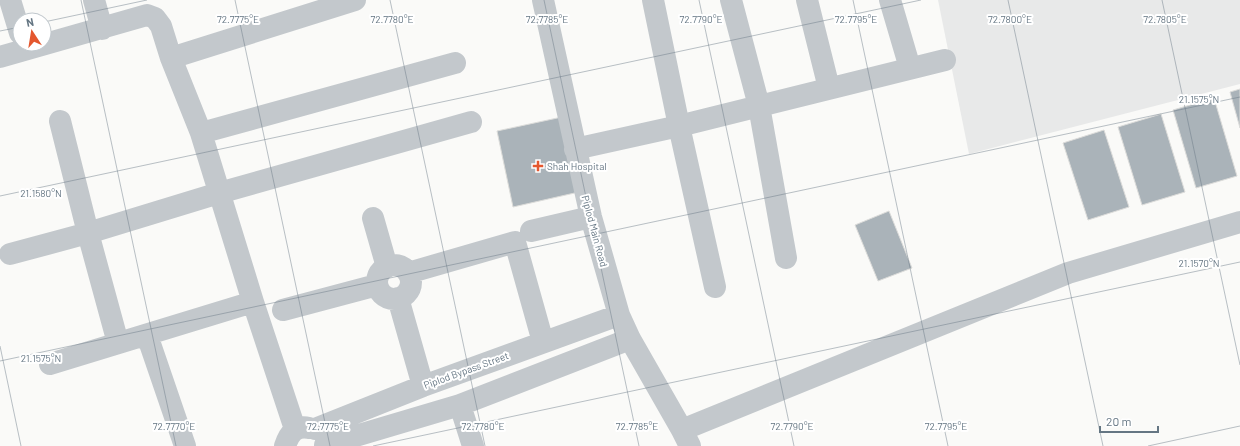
<svg xmlns="http://www.w3.org/2000/svg" width="1240" height="446" font-family="Barlow,sans-serif">
  <style>
    .built { fill: #e8e9e9 }
    .building { fill: #aab3b9; stroke: #dcdcda }
    .lines { fill: none; stroke-linecap: round; stroke-linejoin: round }
    .minor { stroke: #c3c8cc; stroke-width: 22 }
    .ticks { fill: none; stroke: #657683; stroke-width: 1; stroke-opacity: 0.45 }
    .poi-dot { fill: #e4572e; stroke: #fff; stroke-width: 1.5 }
    .labels { text-anchor: middle; dominant-baseline: central; stroke-width: 4; stroke-linejoin: round; paint-order: stroke }
    .poi-label { font-size: 10px; fill: #657683; stroke: #fff; text-anchor: start }
    .street-label { font-size: 10px; fill: #657683; stroke: #fff }
    .ticks-label { font-size: 10px; text-anchor: middle; fill: #657683; stroke: #fff; stroke-width: 4; stroke-linejoin: round; paint-order: stroke }
  </style>
  <rect width="100%" height="100%" fill="#fafaf8"/>
  <path class="built" d="M938 0H1240V84L969 154Z"/>
  <path class="building" d="M1240 89V128L1230 92Z
    M1214 98 1237 176 1196 188 1173 110Z
    M1161 114 1185 192 1142 205 1118 127Z
    M562 117 579 192 513 207 497 131Z
    M1104 130 1129 207 1088 220 1063 143Z
    M889 211 912 268 878 281 855 225Z"/>
  <g class="lines">
    <path class="minor" d="M10 0 20 33
      M94 0 102 29
      M543 0 591 217 619 315 630 339 682 430 690 446
      M653 0 679 126 715 287
      M731 0 759 106 786 258
      M807 0 829 88
      M890 0 910 68
      M0 57 147 15 155 18 161 26 171 58 201 133 253 302 295 429
      M171 58 355 0
      M60 121 88 233 118 343
      M201 133 455 63
      M575 149 679 126 945 60
      M373 218 387 267
      M531 231 591 217
      M10 254 88 233 219 193 471 122
      M377 282a17 17 0 1 1 34 0a17 17 0 1 1-34 0Z
      M408 273 515 242 543 342
      M398 298 423 386
      M283 310 377 285
      M147 335 185 446
      M50 364 253 302
      M460 405 473 446
      M315 429 423 386 619 315
      M682 430 1068 273 1240 222
      M325 445 460 405 630 339
      M285 446C289 434 295 425 309 428"/>
  </g>
  <path class="ticks" d="M81 0 176 446M235 0 330 446M390 0 485 446M544 0 639 446M699 0 794 446M853 0 948 446M1008 0 1103 446M1162 0 1240 365M44 22 147 0M0 31 20 27M0 196 921 0M0 346 21 446M0 361 1240 97M373 446 1240 262M1148 446 1240 426"/>
  <path class="poi-dot" d="M536 160h4v4h4v4h-4v4h-4v-4h-4v-4h4z"/>
  <g class="labels">
    <g class="poi-label">
      <text x="547" y="166">Shah Hospital</text>
    </g>
    <g class="street-label">
      <text transform="translate(595 231) rotate(75)">Piplod Main Road</text>
      <text transform="translate(466 370) rotate(-20)">Piplod Bypass Street</text>
    </g>
  </g>
  <g class="ticks-label">
    <text x="238" y="23">72.7775°E</text>
    <text x="392" y="23">72.7780°E</text>
    <text x="547" y="23">72.7785°E</text>
    <text x="701" y="23">72.7790°E</text>
    <text x="856" y="23">72.7795°E</text>
    <text x="1010" y="23">72.7800°E</text>
    <text x="1165" y="23">72.7805°E</text>
    <text x="1199" y="103">21.1575°N</text>
    <text x="41" y="197">21.1580°N</text>
    <text x="1199" y="267">21.1570°N</text>
    <text x="41" y="362">21.1575°N</text>
    <text x="174" y="430">72.7770°E</text>
    <text x="328" y="430">72.7775°E</text>
    <text x="483" y="430">72.7780°E</text>
    <text x="637" y="430">72.7785°E</text>
    <text x="792" y="430">72.7790°E</text>
    <text x="946" y="430">72.7795°E</text>
  </g>
  <g transform="translate(32 32) rotate(348)"><circle r="19" fill="#ffffff" stroke="#c1c8cd"/>
  <path d="M0-3L7 15L0 10L-7 15Z" fill="#e4572e"/>
  <text y="-6" font-size="11" font-weight="bold" text-anchor="middle" fill="#657683">N</text>
  </g>
  <path d="M1100 426v6h58v-6" fill="none" stroke="#657683" stroke-width="2"/>
  <text x="1106" y="426" font-size="12" fill="#657683" stroke="#ffffff" stroke-width="3" paint-order="stroke">20 m</text>
</svg>
